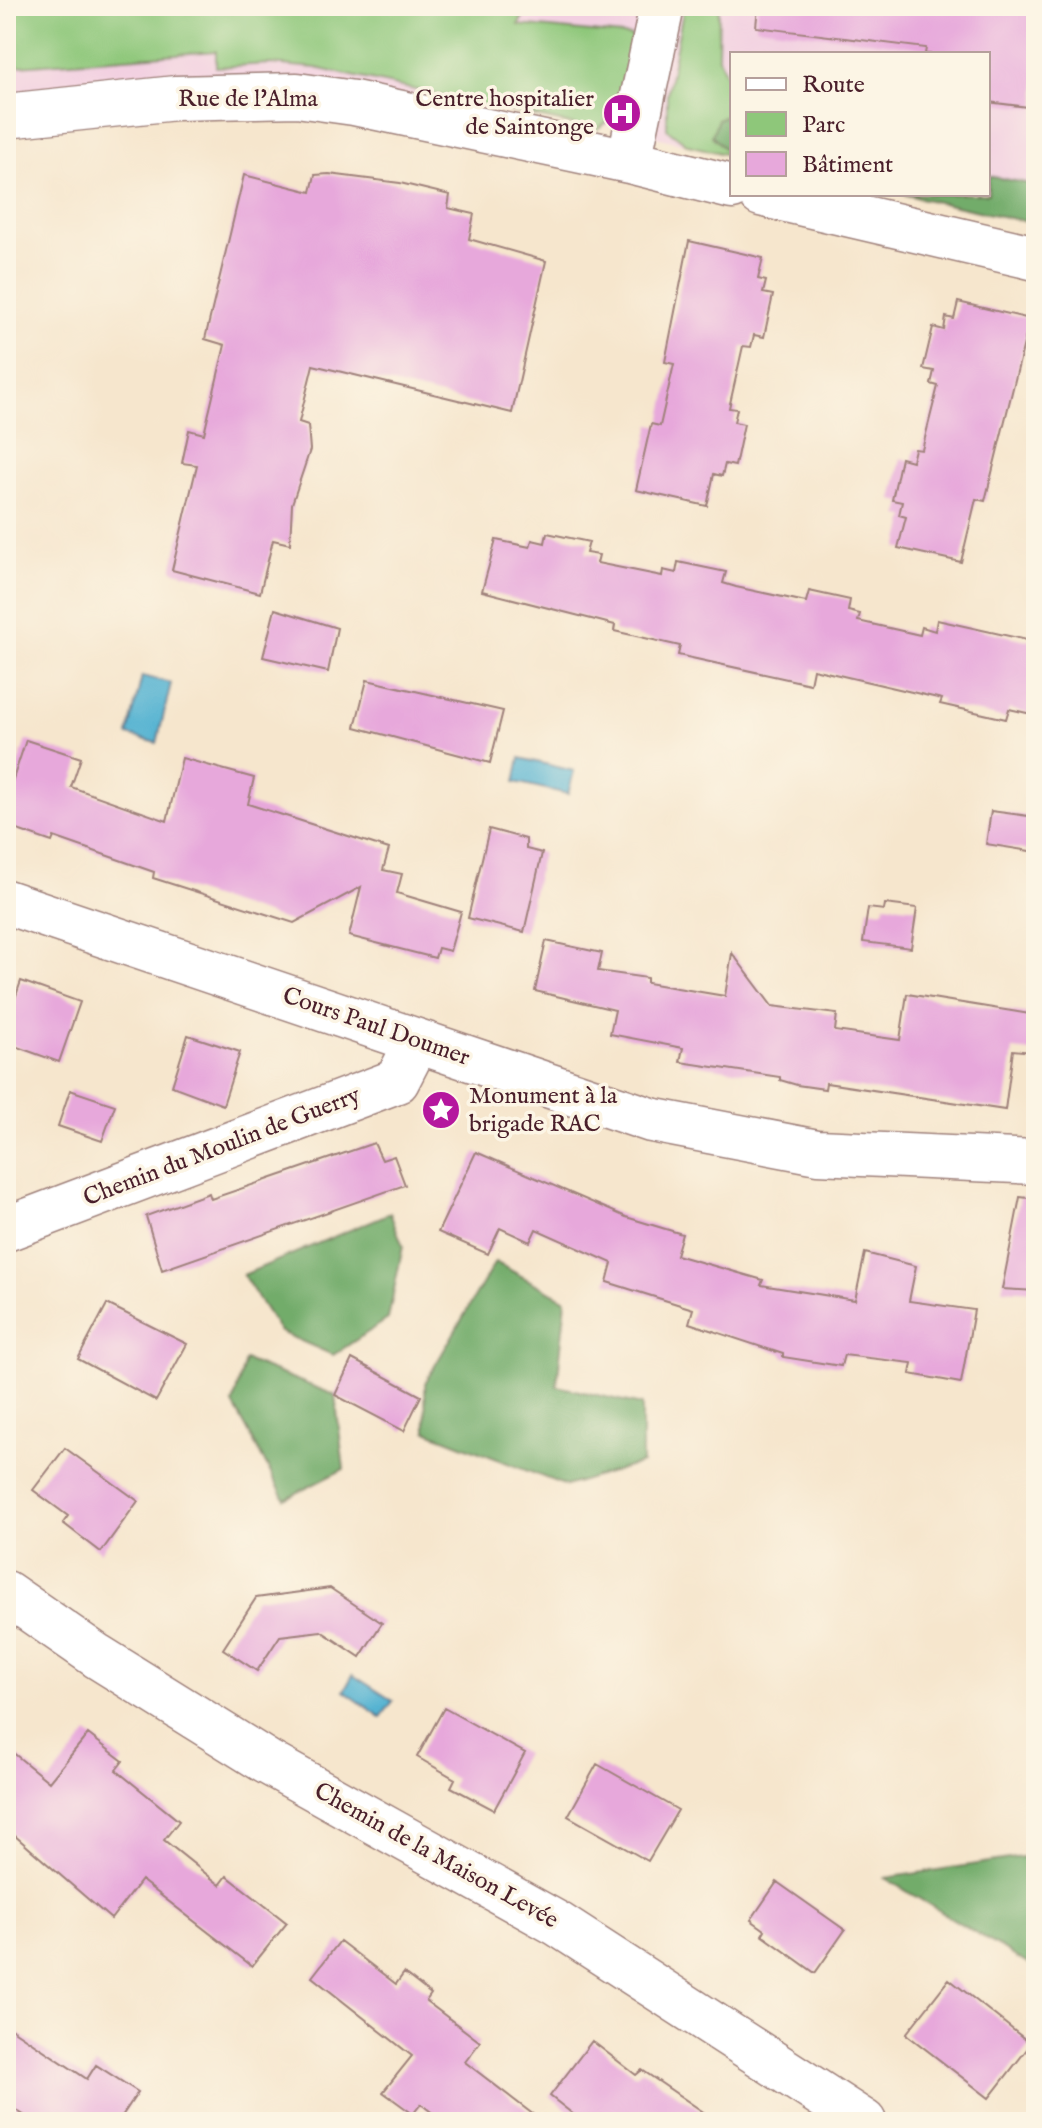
<svg xmlns="http://www.w3.org/2000/svg" width="1042" height="2128" font-family="'IM FELL English',serif">
  <style>
    .built { fill: #f2cfe1 }
    .green { fill: #8ec77a; stroke: #6c7352; stroke-width: 2 }
    .forest { fill: #72ac6a; stroke: #5e664a; stroke-width: 2 }
    .water { fill: #54b3d2; stroke: #4f697e; stroke-width: 2 }
    .building { fill: #e7a8db }
    .lines { fill: none; stroke-linecap: round; stroke-linejoin: round }
    .minor-casing { stroke: #a0827c; stroke-width: 47 }
    .minor { stroke: #fff; stroke-width: 44 }
    .labels { text-anchor: middle; dominant-baseline: central; stroke-width: 7; stroke-linejoin: round; paint-order: stroke }
    .street-label { font-size: 24px; fill: #4a1f2b; stroke: #fcf5e5 }
    .poi-label { font-size: 24px; fill: #4a1f2b; stroke: #fcf5e5; text-anchor: end }
  </style>
  <rect width="100%" height="100%" fill="#fcf5e5"/>
  <filter id="ink" filterUnits="userSpaceOnUse"><feTurbulence type="fractalNoise" baseFrequency=".0125" numOctaves="2"/><feDisplacementMap in="SourceGraphic" scale="16" xChannelSelector="R" yChannelSelector="G"/><feConvolveMatrix kernelMatrix="1 2 1 2 8 2 1 2 1" color-interpolation-filters="sRGB"/></filter>
  <filter id="wash" filterUnits="userSpaceOnUse"><feTurbulence type="fractalNoise" baseFrequency=".006" numOctaves="4" result="noise"/><feDisplacementMap in="SourceGraphic" scale="32" xChannelSelector="R" yChannelSelector="G"/><feGaussianBlur stdDeviation="1.8" result="paint"/><feColorMatrix in="noise" values="0 0 0 0 0 0 0 0 0 0 0 0 0 0 0 0 0 1.4 0 .05"/><feComposite in="paint" operator="in"/></filter>
  <g filter="url(#wash)">
    <rect width="100%" height="100%" fill="#f6e6cd"/>
    <path class="built" d="M6 6H1036V224L902 194H988V54H732V156L616 127 304 85 6 99Z"/>
    <path class="green" d="M6 6H493L527 11 518 25 632 36 633 59 621 111 596 130 316 68 270 64 216 67V51L6 67Z
      M684 6H719L718 55 732 90V156L688 145 667 129V94Z"/>
    <path class="forest" d="M732 113V156L712 136 718 119Z
      M988 176 1036 185V224L902 194H988Z
      M390 1213 403 1246 388 1319 333 1355 280 1332 243 1275Z
      M495 1262 566 1300 557 1386 642 1405V1463L566 1486 426 1431 425 1383Z
      M245 1360 335 1395 344 1469 285 1499 233 1404Z
      M1022 1857 1036 1869V1969L885 1878Z"/>
    <path class="water" d="M142 676 171 683 157 743 128 735Z
      M520 758 574 771 568 794 515 782Z
      M353 1675 393 1701 381 1717 344 1691Z"/>
    <g id="blocks">
      <path class="building" d="M758 6H1036V108L988 102V54H925L926 48 756 27Z
        M329 174 400 183 450 195 448 208 474 214 469 239 546 261 512 413 313 365 299 422 308 425 310 450 292 504 290 544 273 540 260 593 172 570 197 465 182 463 189 430 204 434 225 345 205 339 244 175 311 192 315 175Z
        M689 241 763 258 758 279 766 281 763 293 773 295 764 337 754 335 751 347 743 346 729 408 737 409 734 422 744 424 735 466 725 464 722 476 714 474 707 506 636 490 651 424 660 426 674 364 665 362Z
        M958 302 1030 319 985 501 976 499 961 562 898 548 906 517 899 515 902 502 892 500 901 458 912 461 915 449 922 450 938 386 931 384 934 371 923 369 933 327 944 330 946 317 954 319Z
        M547 533 589 542 586 553 599 555 597 563 662 576 663 570 676 573 678 562 726 572 723 583 736 587 806 602 809 591 850 600 848 611 860 614 858 621 920 635 922 627 935 631 937 620 1036 642V715L1009 709 1006 719 940 704 942 699 813 669 810 684 678 655 680 646 614 631 615 625 482 591 496 540 530 547 532 540 545 543Z
        M275 609 337 628 328 672 263 657Z
        M367 680 503 711 490 763 355 727Z
        M26 740 81 758 71 787 167 821 182 758 254 778 248 804 389 849 383 870 402 874 397 893 461 912 450 951 438 948 435 958 349 936 361 887 294 923 153 878 154 872 54 837 52 842 6 826V800Z
        M991 811 1036 817V852L986 844Z
        M489 829 526 839V849L542 853 524 932 468 918Z
        M885 904 917 908 911 948 863 942 868 908 884 910Z
        M546 941 602 953 598 971 647 978V983L725 996 732 953 772 1006 837 1014 835 1031 900 1040 907 994 1036 1015 1032 1052 1013 1050 1005 1110 826 1083 825 1089 797 1085 780 1080V1077L680 1062 683 1048 610 1034 615 1010 535 991Z
        M21 981 80 1002 59 1062 6 1043V1025Z
        M188 1035 240 1052 223 1105 172 1086Z
        M70 1090 115 1105 102 1141 58 1126Z
        M374 1143 382 1160 394 1156 405 1185 162 1270 146 1216 209 1193 211 1199Z
        M476 1152 626 1217 682 1234 676 1255 763 1280 761 1285 855 1300 865 1253 916 1266 909 1301 974 1310 961 1383 910 1374 912 1363 844 1355 841 1366 783 1357V1354L689 1323 693 1309 607 1282 612 1263 536 1229 530 1242 500 1228 488 1254 438 1232Z
        M1020 1197 1036 1199V1291L1002 1289Z
        M107 1304 187 1344 156 1401 78 1359Z
        M352 1359 421 1396 404 1431 335 1395Z
        M65 1448 138 1501 101 1552 63 1523 68 1516 33 1490Z
        M330 1588 382 1623 360 1657 321 1631 280 1636 257 1671 223 1649 256 1598Z
        M444 1708 525 1753 494 1810 451 1787 455 1779 417 1757Z
        M88 1734 123 1761 116 1770 179 1821 164 1840 220 1885 227 1876 287 1923 252 1966 141 1880 111 1919 6 1828V1747L49 1782Z
        M597 1764 678 1810 648 1861 568 1816Z
        M777 1882 845 1930 815 1973 762 1935 765 1930 751 1920Z
        M340 1941 396 1984 404 1973 431 1994 426 2001 480 2042 465 2062 543 2122H444L421 2104 413 2114 383 2092 412 2056 312 1977Z
        M949 1979 1031 2044 989 2098 906 2034Z
        M6 2025 87 2079 96 2065 138 2092 118 2122H35L6 2104Z
        M592 2041 636 2075 642 2070 718 2122H583L550 2096Z"/>
    </g>
  </g>
  <g filter="url(#ink)">
    <use href="#blocks" fill-opacity="0" stroke="#a0827c" stroke-width="2"/>
    <g class="lines">
      <defs>
        <path id="minor" d="M6 116 176 98 297 95 354 103 629 161 732 187
          M629 161 662 6
          M761 194 1036 258
          M6 902 651 1120 818 1152 1036 1162
          M6 1229 397 1081 417 1042
          M6 1593 97 1656 267 1762 558 1924 864 2122"/>
      </defs>
      <use href="#minor" class="minor-casing"/>
      <use href="#minor" class="minor"/>
    </g>
  </g>
  <defs>
    <symbol id="hospital-disc" viewBox="-11 -11 22 22"><circle r="9.5" fill="#b5179e" stroke="#fcf5e5"/><path d="M-5-5h3v3.5h4V-5h3V5h-3V1.5h-4V5h-3Z" fill="#fff"/></symbol>
    <symbol id="sight-disc" viewBox="-11 -11 22 22"><circle r="9.5" fill="#b5179e" stroke="#fcf5e5"/><path d="M0-6L1.8-2.2L6-1.7L2.9 1.2L3.7 5.4L0 3.3L-3.7 5.4L-2.9 1.2L-6-1.7L-1.8-2.2Z" fill="#fff"/></symbol>
  </defs>
  <g fill-rule="evenodd">
    <use href="#hospital-disc" x="600" y="91" width="44" height="44"/>
    <use href="#sight-disc" x="419" y="1088" width="44" height="44"/>
  </g>
  <g class="labels">
    <g class="street-label">
      <text x="248" y="99">Rue de l'Alma</text>
      <text transform="translate(376 1027) rotate(19)">Cours Paul Doumer</text>
      <text transform="translate(222 1147) rotate(-21)">Chemin du Moulin de Guerry</text>
      <text transform="translate(436 1856) rotate(29)">Chemin de la Maison Levée</text>
    </g>
    <g class="poi-label">
      <text x="594" y="99">Centre hospitalier<tspan x="594" dy="28">de Saintonge</tspan></text>
      <text x="469" y="1096" text-anchor="start">Monument à la<tspan x="469" dy="28">brigade RAC</tspan></text>
    </g>
  </g>
  <rect width="1042" height="2128" fill="none" stroke="#fcf5e5" stroke-width="32"/>
  <rect x="730" y="52" width="260" height="144" fill="#fcf5e5" stroke="#b59f9b" stroke-width="2"/>
  <rect x="746" y="78" width="40" height="12" fill="#ffffff" stroke="#b59f9b" stroke-width="2"/>
  <text x="802" y="92" font-size="24" fill="#4a1f2b">Route</text>
  <rect x="746" y="112" width="40" height="24" fill="#8ec77a" stroke="#b59f9b" stroke-width="2"/>
  <text x="802" y="132" font-size="24" fill="#4a1f2b">Parc</text>
  <rect x="746" y="152" width="40" height="24" fill="#e7a8db" stroke="#b59f9b" stroke-width="2"/>
  <text x="802" y="172" font-size="24" fill="#4a1f2b">Bâtiment</text>
</svg>
